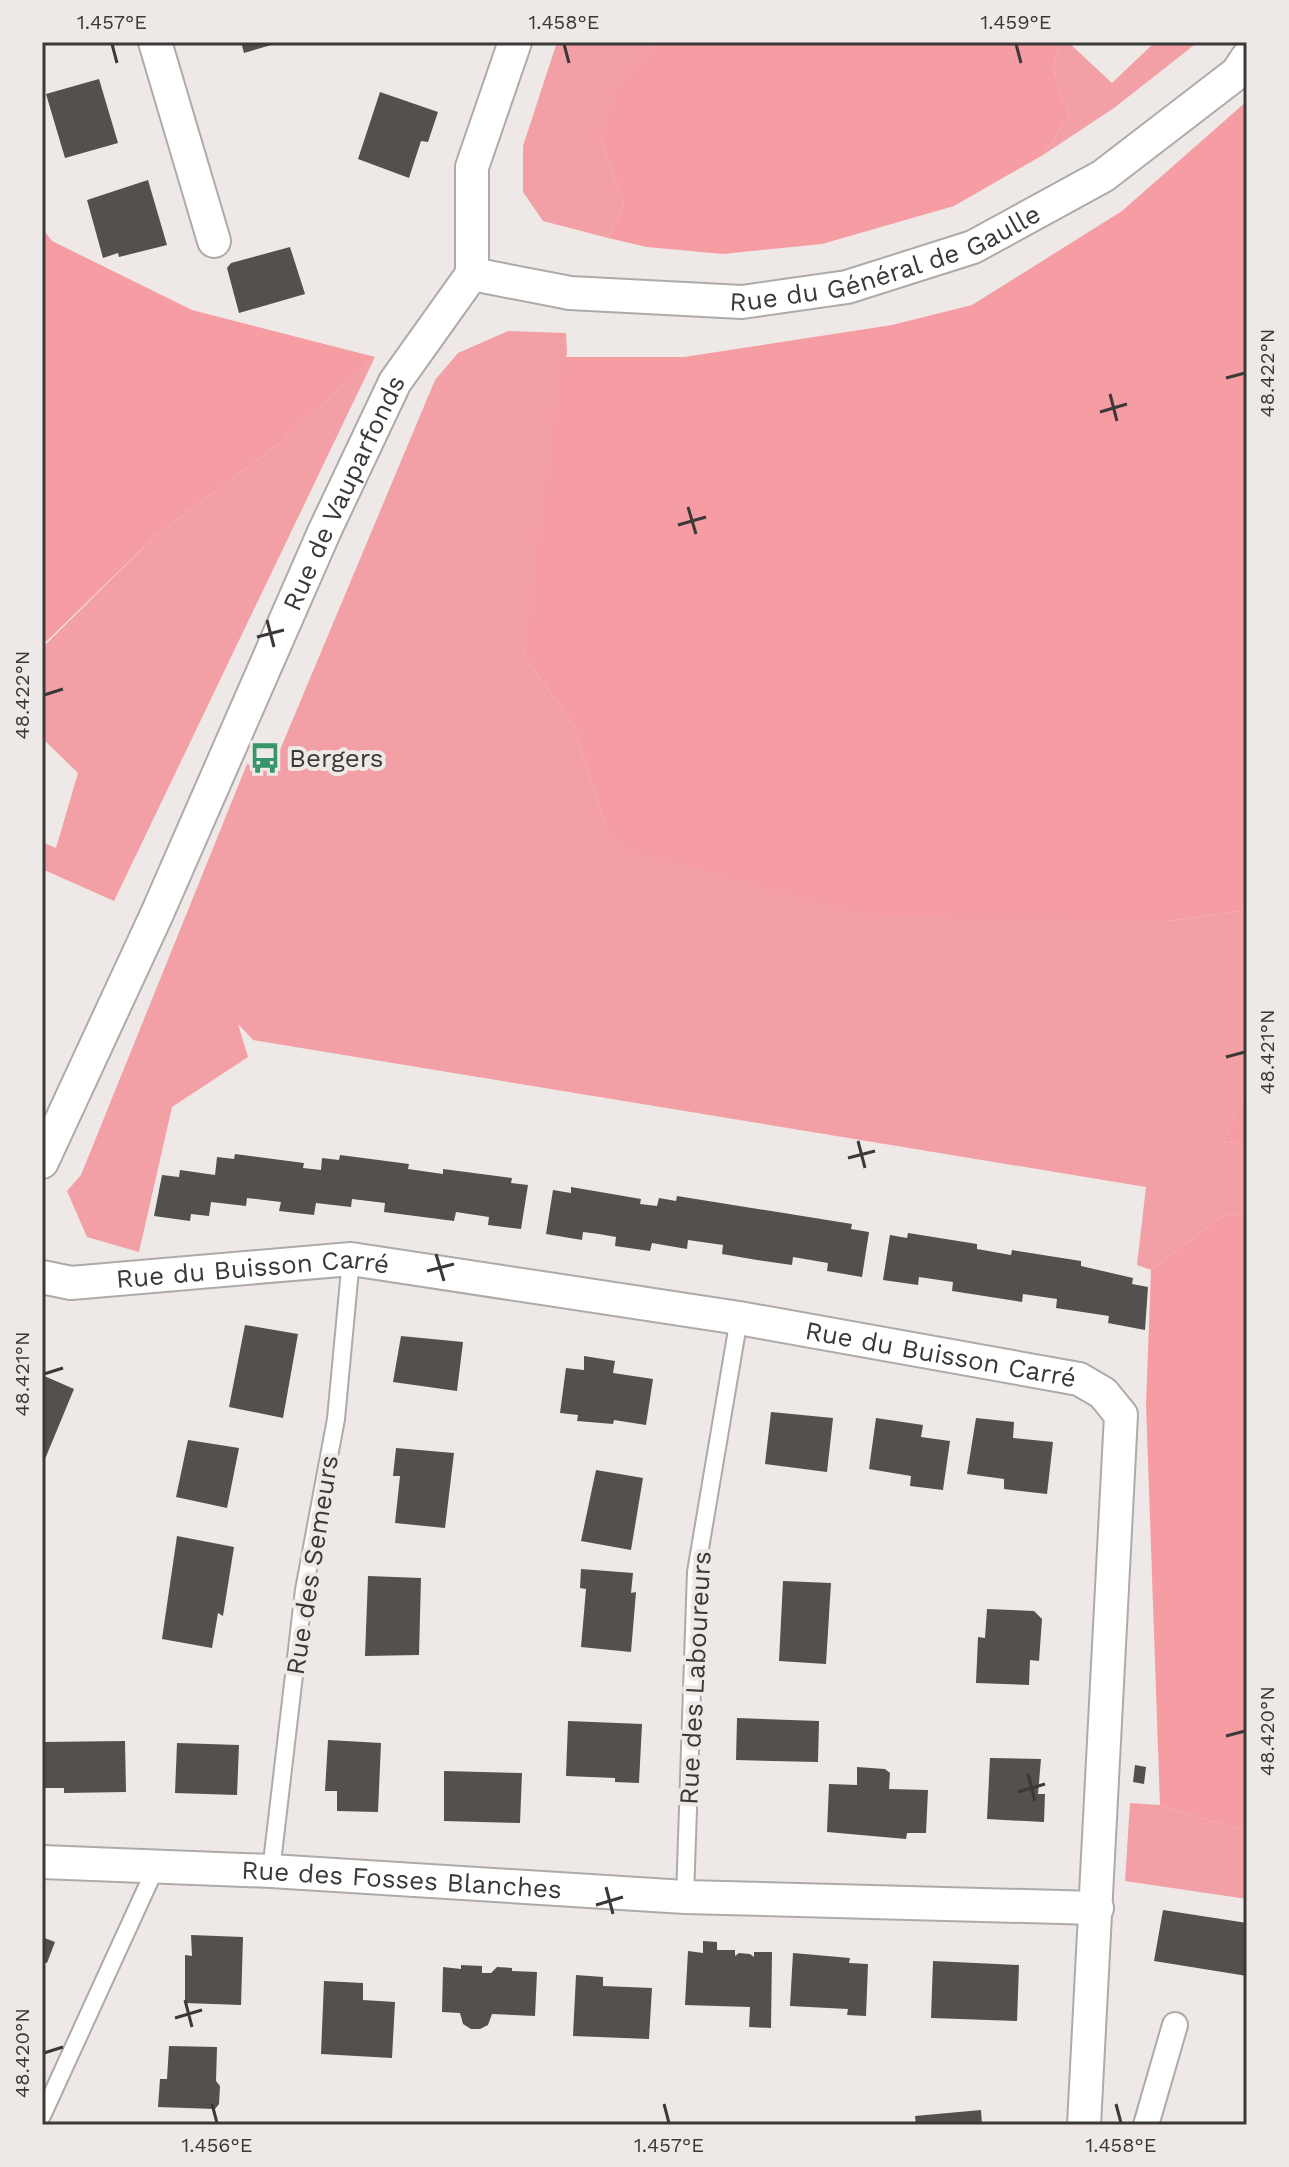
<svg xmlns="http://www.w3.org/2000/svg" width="1289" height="2167" font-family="'Work Sans',sans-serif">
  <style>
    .green { fill: #f2a0a6 }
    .forest { fill: #f69ca3 }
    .building { fill: #53504d }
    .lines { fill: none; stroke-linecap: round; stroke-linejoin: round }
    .service-casing { stroke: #aeaaa7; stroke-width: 20 }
    .pedestrian-casing { stroke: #aeaaa7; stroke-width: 28 }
    .minor-casing { stroke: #aeaaa7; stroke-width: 36 }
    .service { stroke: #fff; stroke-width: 16 }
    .pedestrian { stroke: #fff; stroke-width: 24 }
    .minor { stroke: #fff; stroke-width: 32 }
    .ticks { fill: none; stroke: #3b3938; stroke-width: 3 }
    .labels { text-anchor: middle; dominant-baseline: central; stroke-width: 8; stroke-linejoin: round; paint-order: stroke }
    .street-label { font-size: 26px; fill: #3b3938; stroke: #eee9e6 }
    .poi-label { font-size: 26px; fill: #3b3938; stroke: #eee9e6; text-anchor: start }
    .neatline { fill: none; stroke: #3b3938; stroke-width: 3 }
    .ticks-label { font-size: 20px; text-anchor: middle; fill: #3b3938 }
  </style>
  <rect width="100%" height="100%" fill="#eee9e6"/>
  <path class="green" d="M557 42H664L653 49 601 140 624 203 608 238 543 221 523 192V146Z
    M1063 42H1068L1112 83 1155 42H1198L1114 108 1043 155 1070 115C1061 94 1045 63 1063 42Z
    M508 331 566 333 567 352 524 655 574 726 605 824 1168 921 1247 910V1092L1223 1141 1247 1146V1212L1221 1217 1151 1270 1137 1265 1146 1187 253 1040 238 1024 248 1057 172 1107 139 1252 87 1237 67 1191 81 1175 247 764 272 769 435 380 458 353Z
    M375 357 114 901 42 869V842L56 848 78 773 42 738V648L155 536 277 445Z
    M1130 1803 1160 1805 1247 1832V1899L1125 1881Z"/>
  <path class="forest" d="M664 42H1063C1045 63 1061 94 1070 115L1043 155 954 206 822 244 723 254 647 247 608 238 624 203 601 140 621 84 653 49Z
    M1247 101V910L1168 921 874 916 634 851 605 824 574 726 524 655 563 357H684L892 325 972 305 1122 211Z
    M42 228 52 241 192 310 375 357 277 445 155 536 47 641 42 642Z
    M1247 1092V1146L1223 1141Z
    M1247 1212V1832L1160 1805 1146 1404 1151 1270 1221 1217Z"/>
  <path class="building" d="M241 42H278V43L244 53Z
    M99 79 118 143 65 158 46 94Z
    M380 92 438 112 428 142 421 141 409 178 358 159Z
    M148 180 167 245 119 257 118 253 103 258 87 200Z
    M290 247 305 294 239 313 227 268 231 263Z
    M235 1154 304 1163 303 1168 321 1170 322 1158 339 1160 340 1155 409 1164 408 1169 443 1174V1169L512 1178 511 1183 528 1185 521 1229 488 1225 489 1217 456 1212 454 1221 384 1212 385 1203 352 1199 351 1207 316 1203 314 1215 279 1211 281 1202 247 1198 246 1206 211 1202 209 1216 191 1214 190 1221 154 1216 162 1175 179 1177 180 1170 215 1175 217 1157 234 1159Z
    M571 1187 641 1199 640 1204 657 1206 659 1198 676 1201 677 1196 852 1224 851 1229 869 1232 862 1277 827 1271 828 1263 793 1257 792 1265 757 1260 722 1254 723 1245 688 1240 687 1249 652 1243 650 1251 615 1246 616 1237 599 1234 583 1232 582 1240 546 1234 553 1190 571 1193Z
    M908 1233 977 1244V1249L1011 1255 1012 1250 1081 1261V1266L1133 1278 1132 1284 1148 1287 1145 1330 1108 1323 1109 1316 1056 1308 1057 1299 1023 1294 1022 1302 952 1291 953 1282 919 1277 918 1285 883 1280 890 1235 907 1238Z
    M245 1325 298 1334 283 1418 229 1407Z
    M401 1336 463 1342 457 1391 393 1382Z
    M584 1356 615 1361 613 1373 653 1379 646 1425 614 1420 613 1424 577 1421 578 1415 560 1413 566 1368 584 1370Z
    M42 1375 74 1389 45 1459 42 1458Z
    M771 1412 833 1418 827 1472 765 1464Z
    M876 1418 923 1425 921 1437 950 1441 943 1490 910 1486 911 1476 869 1469Z
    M976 1418 1014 1422 1013 1438 1053 1442 1047 1494 1004 1489V1479L967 1474Z
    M188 1440 239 1448 227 1508 176 1497Z
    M396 1448 454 1453 445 1528 395 1523 400 1476H393Z
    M596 1470 643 1478 631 1550 581 1541Z
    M177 1536 234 1547 223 1616 218 1613 212 1648 162 1639Z
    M581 1569 633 1573 631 1593 636 1592 631 1652 581 1647 586 1589 580 1588Z
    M368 1576 421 1578 419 1655 365 1656Z
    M783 1581 831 1583 826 1664 779 1661Z
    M987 1609 1034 1611 1042 1619 1039 1661 1030 1660 1029 1685 976 1683 978 1637 985 1638Z
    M737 1718 819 1721 818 1762 736 1760Z
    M568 1721 642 1724 639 1783 615 1782V1778L566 1776Z
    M328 1740 381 1743 378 1812 337 1811V1791H325Z
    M125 1741 126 1792 64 1793V1788H42V1742Z
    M177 1743 239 1745 237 1795 175 1793Z
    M990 1758 1041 1759 1038 1794H1045L1044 1822 987 1819Z
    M1135 1765 1146 1767 1144 1784 1133 1782Z
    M857 1767 885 1769 890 1773 889 1789 928 1790 926 1833H907L906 1839 827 1832 829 1784 857 1785Z
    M444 1771 522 1773 520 1823 444 1821Z
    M1163 1910 1247 1923V1976L1154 1961Z
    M191 1935 243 1937 241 2005 185 2003V1955L192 1956Z
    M42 1937 55 1942 47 1963 42 1962Z
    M703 1941 717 1942V1950H735V1956L739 1953 750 1954 754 1957V1952H772L771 2028 749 2027 750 2007 685 2005 688 1951 703 1953Z
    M793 1953 850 1958 849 1963 868 1964 866 2016 847 2015 848 2009 790 2006Z
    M933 1961 1019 1965 1017 2021 931 2018Z
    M461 1965 482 1966V1973H491L497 1967 512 1968V1971L537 1972 535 2016 492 2014 488 2025 480 2029H471L463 2024 460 2013 442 2012 443 1967 461 1969Z
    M576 1975 603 1977V1986L652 1988 649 2039 573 2036Z
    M324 1981 363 1983V2000L395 2002 392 2058 321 2054Z
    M169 2046 217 2047 216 2081 220 2086 219 2104 215 2109 158 2107 160 2079H167Z
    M981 2110 982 2125H916L915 2116Z"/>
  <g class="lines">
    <defs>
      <path id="service" d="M271 1871 304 1590 336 1419 351 1259
        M685 1897 696 1572 739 1318
        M42 2116 156 1867"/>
      <path id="pedestrian" d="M1146 2125 1175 2025"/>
      <g id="minor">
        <path d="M155 42 214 241"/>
        <path id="s1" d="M472 274 570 293 742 302 847 287 973 247 1103 176 1237 73 1247 58"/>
        <path id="s2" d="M42 1162 156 916 325 530 395 382 472 274V167L515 42"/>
        <path id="s3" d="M42 1277 71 1283 351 1259 739 1318 1079 1379 1103 1393 1121 1415 1084 2125"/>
        <path id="s4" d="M42 1862 271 1871 685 1897 1097 1908"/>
      </g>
    </defs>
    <use href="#service" class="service-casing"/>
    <use href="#pedestrian" class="pedestrian-casing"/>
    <use href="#minor" class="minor-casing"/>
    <use href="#service" class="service"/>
    <use href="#pedestrian" class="pedestrian"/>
    <use href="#minor" class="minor"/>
  </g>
  <path class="ticks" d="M112 44 117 63M564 44 569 63M1016 44 1021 63M1226 378 1245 373M1110 394 1117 421M1100 412 1127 404M688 507 696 534M678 525 706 517M267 620 274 647M257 637 284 630M44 695 63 689M1226 1057 1245 1052M858 1141 865 1168M848 1158 875 1151M436 1254 444 1281M427 1271 454 1264M44 1374 63 1368M1226 1736 1245 1731M1028 1774 1035 1801M1018 1792 1045 1784M606 1887 613 1914M596 1905 623 1897M185 2000 192 2027M175 2018 202 2010M44 2053 63 2047M212 2104 217 2123M664 2104 669 2123M1116 2104 1121 2123"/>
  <defs>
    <symbol id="bus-bare" viewBox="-9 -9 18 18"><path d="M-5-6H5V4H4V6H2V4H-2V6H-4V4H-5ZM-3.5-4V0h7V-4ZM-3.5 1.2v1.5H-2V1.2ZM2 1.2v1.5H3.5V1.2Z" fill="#37946b" stroke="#eee9e6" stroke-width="2.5" paint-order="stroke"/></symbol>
  </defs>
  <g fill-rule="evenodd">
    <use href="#bus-bare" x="243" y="736" width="44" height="44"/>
  </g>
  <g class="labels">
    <g class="street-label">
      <text stroke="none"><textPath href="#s1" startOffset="422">Rue du Général de Gaulle</textPath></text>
      <text stroke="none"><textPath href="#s2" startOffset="734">Rue de Vauparfonds</textPath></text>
      <text stroke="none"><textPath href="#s3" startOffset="212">Rue du Buisson Carré</textPath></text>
      <text stroke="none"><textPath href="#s3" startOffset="908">Rue du Buisson Carré</textPath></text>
      <text transform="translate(312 1565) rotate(-81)">Rue des Semeurs</text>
      <text transform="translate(695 1678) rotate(-87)">Rue des Laboureurs</text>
      <text stroke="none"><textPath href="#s4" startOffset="360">Rue des Fosses Blanches</textPath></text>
    </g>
    <g class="poi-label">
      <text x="289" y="758">Bergers</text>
    </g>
  </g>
  <rect width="1289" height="2167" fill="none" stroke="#eee9e6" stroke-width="88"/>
  <rect x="44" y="44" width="1201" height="2079" class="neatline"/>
  <g class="ticks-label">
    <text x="112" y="29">1.457°E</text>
    <text x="564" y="29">1.458°E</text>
    <text x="1016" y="29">1.459°E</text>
    <text transform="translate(1267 373) rotate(-90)" y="7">48.422°N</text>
    <text transform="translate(22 695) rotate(-90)" y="7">48.422°N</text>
    <text transform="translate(1267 1052) rotate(-90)" y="7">48.421°N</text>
    <text transform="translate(22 1374) rotate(-90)" y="7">48.421°N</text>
    <text transform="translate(1267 1731) rotate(-90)" y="7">48.420°N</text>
    <text transform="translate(22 2053) rotate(-90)" y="7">48.420°N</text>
    <text x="217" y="2152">1.456°E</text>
    <text x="669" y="2152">1.457°E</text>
    <text x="1121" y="2152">1.458°E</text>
  </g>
</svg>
